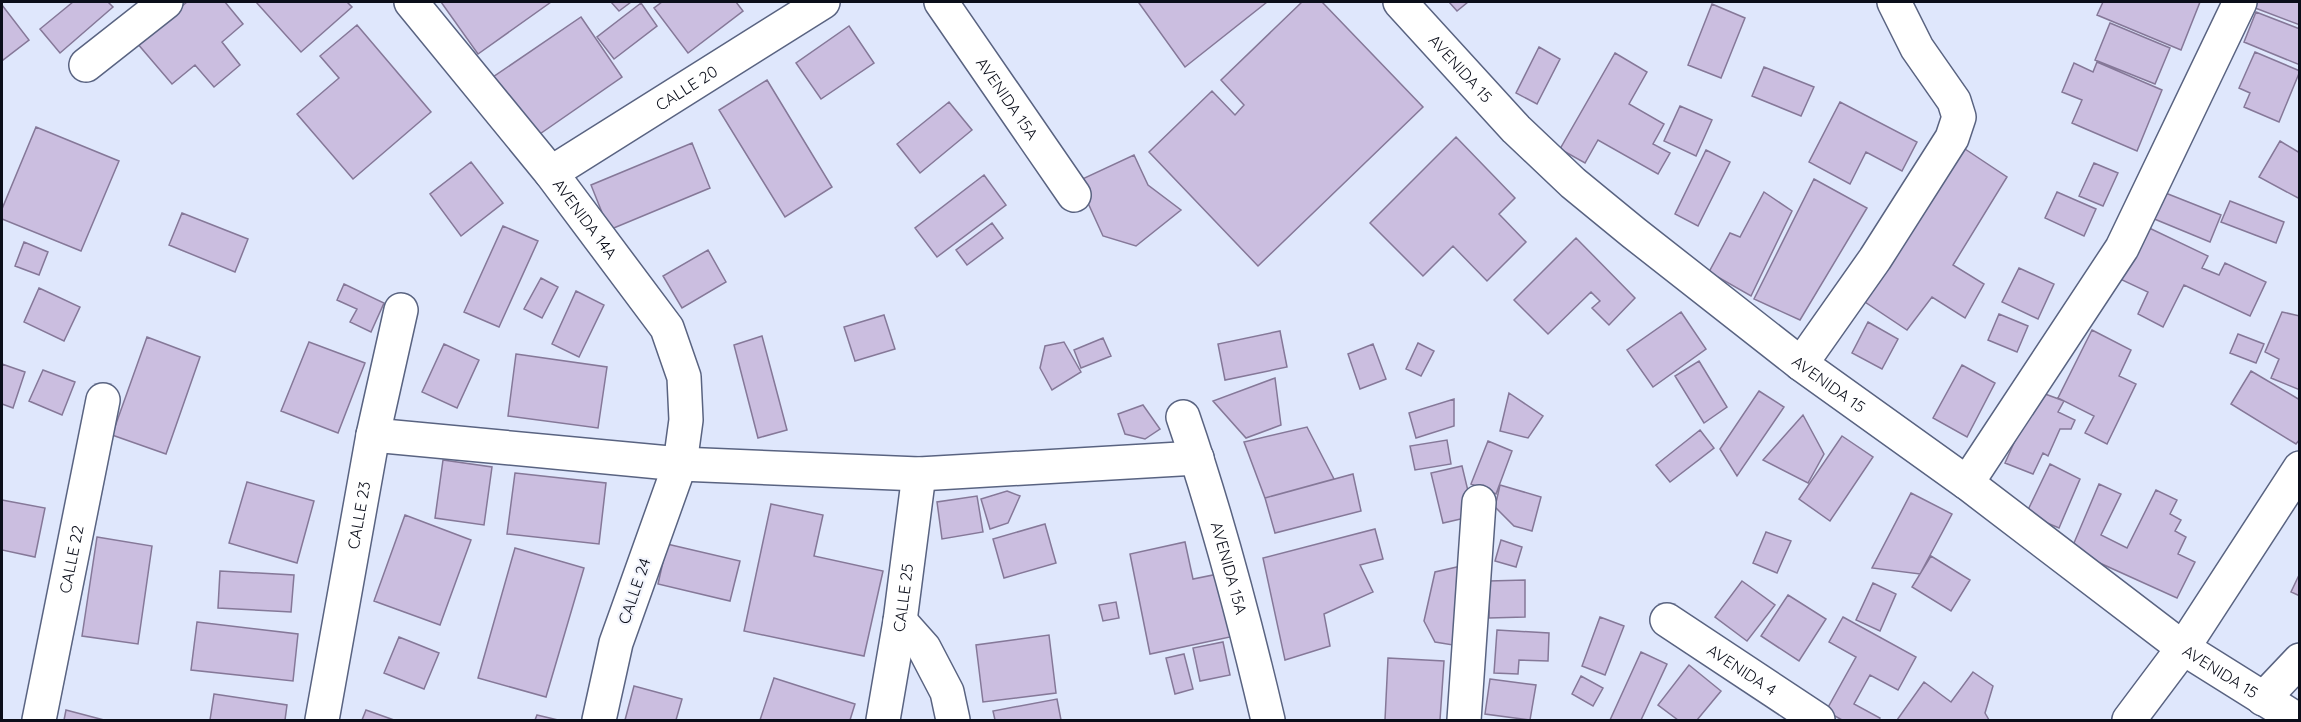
<svg xmlns="http://www.w3.org/2000/svg" width="2301" height="722" font-family="Quicksand,sans-serif">
  <style>
    .building { fill: #cbbee0; stroke: #857898; stroke-width: 1.5 }
    .lines { fill: none; stroke-linecap: round; stroke-linejoin: round }
    .pedestrian-casing { stroke: #596381; stroke-width: 36 }
    .minor-casing { stroke: #596381; stroke-width: 36 }
    .pedestrian { stroke: #fff; stroke-width: 33 }
    .minor { stroke: #fff; stroke-width: 33 }
    .labels { text-anchor: middle; dominant-baseline: central; stroke-width: 4.5; stroke-linejoin: round; paint-order: stroke }
    .street-label { font-size: 16px; fill: #0b0e1a; stroke: #f2f4fc }
  </style>
  <rect width="100%" height="100%" fill="#dfe7fc"/>
  <path class="building" d="M73 2H108L113 7 60 53 40 29Z
    M187 2H225L243 24 222 42 240 65 214 87 195 65 172 84 137 43Z
    M256 2H347L352 7 301 52Z
    M441 2H551L478 54Z
    M611 2H631L619 11Z
    M662 2H736L743 11 688 53 654 8Z
    M1141 2H1267L1185 67 1139 3Z
    M1302 2H1322L1423 107 1258 266 1149 152 1212 91 1235 115 1244 105 1221 80Z
    M1449 2H1468L1457 11Z
    M2103 2H2200L2181 50 2097 15Z
    M2252 2H2300V25L2250 6Z
    M641 3 657 26 614 59 597 37Z
    M1712 4 1745 18 1721 78 1688 65Z
    M2 5 29 40 3 60 2 58Z
    M2256 12 2300 29V65L2244 42Z
    M581 17 622 77 534 138 493 77Z
    M2110 23 2170 48 2155 84 2095 60Z
    M357 25 431 112 353 179 297 114 339 78 320 56Z
    M849 26 874 63 821 99 796 63Z
    M1539 47 1560 59 1537 104 1516 93Z
    M2255 52 2300 71 2279 122 2244 107 2250 93 2239 88Z
    M1615 53 1647 72 1629 104 1664 124 1653 144 1670 153 1658 174 1598 140 1585 163 1560 149Z
    M2097 62 2162 90 2137 151 2072 123 2082 100 2062 92 2074 63 2093 72Z
    M1764 67 1814 87 1801 116 1752 96Z
    M767 80 832 187 785 217 719 110Z
    M949 102 972 130 920 173 897 144Z
    M1840 102 1917 142 1902 171 1866 152 1850 184 1809 162Z
    M1680 106 1712 120 1696 156 1664 141Z
    M36 127 119 161 81 251 2 219V209Z
    M1456 137 1515 198 1499 214 1526 242 1487 281 1453 246 1423 276 1370 223Z
    M2280 141 2300 153V199L2259 177Z
    M692 143 710 188 609 230 591 185Z
    M1962 147 2007 177 1953 265 1984 284 1965 318 1932 297 1907 330 1865 302Z
    M1706 150 1730 162 1698 226 1675 214Z
    M1134 155 1148 185 1181 210 1136 246 1103 236 1078 181Z
    M471 162 503 203 461 236 430 194Z
    M2094 163 2118 173 2103 206 2079 196Z
    M984 175 1006 205 937 257 915 228Z
    M1814 179 1867 208 1800 320 1754 299Z
    M1764 192 1792 211 1751 296 1709 272 1730 233 1740 237Z
    M2057 192 2096 209 2084 236 2045 218Z
    M2163 192 2221 215 2210 242 2152 218Z
    M2230 201 2284 222 2276 243 2221 222Z
    M182 213 248 239 235 272 169 245Z
    M992 223 1003 238 967 265 956 250Z
    M503 226 538 241 499 327 464 312Z
    M2145 226 2208 256 2202 268 2219 275 2225 263 2266 282 2250 316 2184 285 2163 327 2138 314 2148 292 2120 279Z
    M1576 238 1635 298 1609 325 1592 308 1600 301 1591 292 1548 334 1514 300Z
    M24 242 48 252 39 275 15 266Z
    M708 250 726 282 682 308 663 276Z
    M2019 268 2054 284 2038 319 2002 302Z
    M541 278 558 287 542 318 524 309Z
    M344 284 384 303 371 332 350 322 357 309 337 300Z
    M39 288 80 307 64 341 24 322Z
    M576 291 604 305 579 357 552 344Z
    M1681 312 1706 349 1653 387 1627 350Z
    M2282 312 2300 316V390L2271 378 2279 359 2265 352Z
    M1999 314 2028 326 2017 352 1988 340Z
    M884 315 895 349 855 361 844 327Z
    M1868 322 1898 339 1882 369 1852 353Z
    M2092 330 2131 350 2119 376 2136 384 2107 444 2085 433 2094 416 2058 398Z
    M1280 331 1287 367 1225 380 1218 344Z
    M2238 334 2264 344 2256 363 2230 353Z
    M762 336 787 430 758 438 734 345Z
    M147 337 200 357 166 454 112 435Z
    M1103 338 1111 356 1081 368 1074 350Z
    M309 342 365 363 338 433 281 411Z
    M1064 342 1081 372 1052 390 1040 368 1045 346Z
    M1418 343 1434 351 1421 376 1406 369Z
    M444 344 479 360 457 408 422 392Z
    M1373 344 1386 379 1360 389 1348 354Z
    M516 354 607 367 598 428 508 416Z
    M1699 361 1727 407 1704 423 1675 376Z
    M2 364 25 372 13 408 2 404Z
    M1962 365 1995 383 1967 437 1933 418Z
    M43 370 75 382 62 415 29 401Z
    M2251 371 2300 400V439L2296 444 2231 404Z
    M1275 378 1281 425 1246 438 1213 401Z
    M1759 391 1784 407 1737 476 1720 449Z
    M2037 391 2064 401 2058 412 2075 420 2071 429H2060L2048 456 2043 453 2033 474 2005 463Z
    M1509 393 1543 416 1528 438 1500 431Z
    M1454 399V426L1416 438 1409 413Z
    M1143 405 1160 429 1145 439 1125 434 1118 414Z
    M1803 415 1824 454 1808 483 1763 460Z
    M1307 427 1334 479 1265 498 1244 442Z
    M1700 430 1714 448 1670 482 1656 465Z
    M1842 436 1873 457 1830 521 1799 499Z
    M1447 440 1451 464 1415 470 1410 446Z
    M1488 441 1512 451 1496 494 1471 484Z
    M443 460 492 467 484 525 435 518Z
    M2050 464 2080 479 2059 528 2026 514Z
    M1462 466 1474 516 1443 523 1431 473Z
    M515 473 606 483 599 544 507 534Z
    M1353 474 1361 511 1275 533 1265 498Z
    M247 482 314 501 297 563 229 543Z
    M2099 484 2121 494 2101 535 2127 548 2156 490 2177 500 2170 514 2181 520 2175 531 2186 537 2178 554 2195 562 2177 598 2071 550Z
    M1500 485 1541 497 1532 531 1514 526 1495 507Z
    M1007 491 1020 496 1008 523 990 529 981 499Z
    M1911 493 1952 514 1920 574 1872 568Z
    M977 496 983 532 942 539 937 502Z
    M2 500 45 508 35 557 2 550Z
    M771 504 823 515 814 556 883 571 864 656 744 631Z
    M405 515 471 540 440 625 374 601Z
    M1045 524 1056 563 1004 578 993 539Z
    M1375 529 1383 559 1360 565 1373 592 1324 614 1330 646 1285 660 1263 558Z
    M1766 532 1791 541 1777 573 1753 563Z
    M97 537 152 546 138 644 82 636Z
    M1501 540 1522 547 1516 567 1495 561Z
    M1185 542 1193 579 1218 574 1230 637 1150 654 1130 554Z
    M667 544 740 561 730 601 658 584Z
    M515 548 584 568 546 697 478 678Z
    M1931 556 1970 580 1951 611 1912 587Z
    M1470 564 1459 646 1435 642 1424 621 1435 572Z
    M220 571 294 575 291 612 218 608Z
    M2300 573V596L2291 592Z
    M1525 580V617L1489 618V581Z
    M1742 581 1775 605 1747 641 1715 617Z
    M1873 583 1896 594 1880 631 1856 620Z
    M1788 595 1826 619 1799 661 1761 636Z
    M1116 602 1119 618 1103 621 1099 605Z
    M1600 617 1624 626 1605 675 1582 666Z
    M1843 617 1916 657 1898 690 1870 675 1854 704 1880 718 1879 720H1842L1826 711 1856 657 1829 642Z
    M197 622 298 634 293 681 191 670Z
    M1497 630 1549 633 1548 661 1519 660 1518 674 1494 673Z
    M1049 635 1056 693 983 702 976 645Z
    M399 637 439 653 424 689 384 673Z
    M1223 642 1230 675 1200 681 1193 648Z
    M1641 652 1667 664 1641 720H1610Z
    M1184 654 1193 689 1175 694 1166 658Z
    M1388 658 1444 661 1440 720H1385Z
    M1689 665 1721 691 1697 720H1678L1658 705Z
    M1973 672 1993 686 1985 713 1989 720H1897L1924 682 1951 702Z
    M1581 676 1603 688 1593 706 1572 694Z
    M774 678 855 704 850 720H760Z
    M1490 679 1536 685 1530 720 1485 714Z
    M634 686 682 699 676 720H625Z
    M214 694 287 705 285 720H210Z
    M1057 699 1061 720H995L993 711Z
    M66 710 104 720H64Z
    M366 710 394 720H362Z
    M537 715 558 720H535Z"/>
  <g class="lines">
    <defs>
      <path id="pedestrian" d="M1464 720 1479 502"/>
      <g id="minor">
        <path id="s1" d="M411 2 551 173 667 328 684 377 686 420 680 464 616 643 599 720"/>
        <path id="s2" d="M941 2 1074 195"/>
        <path id="s3" d="M1400 2 1516 129 1573 183 1634 233 1801 364 1967 483 2183 648 2298 720"/>
        <path d="M86 65 166 2"/>
        <path id="s4" d="M551 173 823 2"/>
        <path d="M1801 364 1875 259 1952 138 1959 117 1954 101 1917 48 1894 2"/>
        <path id="s5" d="M1183 417C1217 516 1244 618 1268 720"/>
        <path d="M373 435 680 464 919 474 1197 458"/>
        <path d="M1967 483 2122 248 2240 2"/>
        <path id="s6" d="M1667 620 1818 720"/>
        <path d="M900 621 924 648 947 692 953 720"/>
        <path d="M2263 699 2300 660"/>
        <path id="s7" d="M39 720 103 400"/>
        <path id="s8" d="M322 720 373 435 401 310"/>
        <path id="s9" d="M883 720 900 621 919 474"/>
        <path d="M2129 720 2183 648 2300 468"/>
      </g>
    </defs>
    <use href="#pedestrian" class="pedestrian-casing"/>
    <use href="#minor" class="minor-casing"/>
    <use href="#pedestrian" class="pedestrian"/>
    <use href="#minor" class="minor"/>
  </g>
  <g class="labels">
    <g class="street-label">
      <text stroke="none"><textPath href="#s3" startOffset="90">AVENIDA 15</textPath></text>
      <text stroke="none"><textPath href="#s4" startOffset="160">CALLE 20</textPath></text>
      <text stroke="none"><textPath href="#s2" startOffset="117">AVENIDA 15A</textPath></text>
      <text stroke="none"><textPath href="#s1" startOffset="278">AVENIDA 14A</textPath></text>
      <text stroke="none"><textPath href="#s3" startOffset="576">AVENIDA 15</textPath></text>
      <text stroke="none"><textPath href="#s8" startOffset="208">CALLE 23</textPath></text>
      <text stroke="none"><textPath href="#s7" startOffset="164">CALLE 22</textPath></text>
      <text stroke="none"><textPath href="#s5" startOffset="158">AVENIDA 15A</textPath></text>
      <text transform="translate(634 591) rotate(-71)">CALLE 24</text>
      <text stroke="none"><textPath href="#s9" startOffset="124">CALLE 25</textPath></text>
      <text stroke="none"><textPath href="#s6" startOffset="90">AVENIDA 4</textPath></text>
      <text stroke="none"><textPath href="#s3" startOffset="1062">AVENIDA 15</textPath></text>
    </g>
  </g>
  <rect width="2301" height="722" fill="none" stroke="#0b0e1a" stroke-width="6"/>
</svg>
